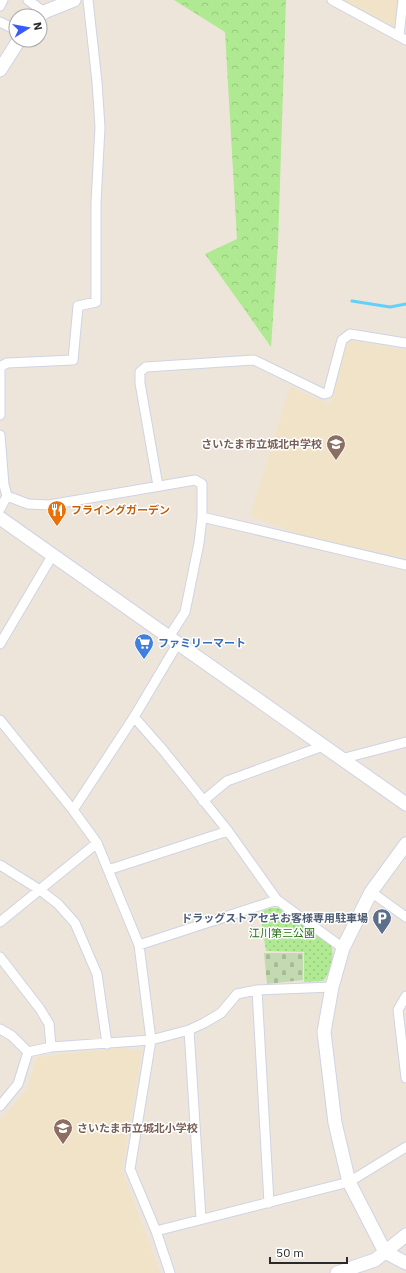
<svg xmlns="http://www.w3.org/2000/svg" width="406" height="1273" font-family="'IBM Plex Sans','Noto Sans JP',sans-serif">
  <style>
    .education { fill: #f1e3c7 }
    .forest { fill: url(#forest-crowns) }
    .cemetery { fill: url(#cemetery-stones) }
    .park { fill: url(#park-dots) }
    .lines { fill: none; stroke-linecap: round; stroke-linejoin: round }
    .stream { stroke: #62d1fa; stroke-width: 3 }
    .street-casing { stroke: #cfd3e4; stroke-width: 11 }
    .secondary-casing { stroke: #cfd3e4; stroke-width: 15 }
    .street { stroke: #fff; stroke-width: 9 }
    .secondary { stroke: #fff; stroke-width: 13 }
    .labels { text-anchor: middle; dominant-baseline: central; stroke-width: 3; stroke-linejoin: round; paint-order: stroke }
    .education-label { font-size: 11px; font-weight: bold; fill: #785e54; stroke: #fff; text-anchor: end }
    .food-label { font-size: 11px; font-weight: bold; fill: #c56008; stroke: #fff; text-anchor: start }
    .shop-label { font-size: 11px; font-weight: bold; fill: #366cbe; stroke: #fff; text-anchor: start }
    .service-label { font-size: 11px; font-weight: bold; fill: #4e5e75; stroke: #fff; text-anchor: end }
    .park-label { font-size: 11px; fill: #256d13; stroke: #fff }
  </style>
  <defs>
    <pattern id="forest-crowns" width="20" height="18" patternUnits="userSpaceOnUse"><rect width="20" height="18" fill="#afe991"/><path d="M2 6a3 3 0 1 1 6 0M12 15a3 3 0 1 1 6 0" fill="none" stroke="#97c87d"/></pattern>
    <pattern id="cemetery-stones" width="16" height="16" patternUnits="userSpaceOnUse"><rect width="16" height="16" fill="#c3d9af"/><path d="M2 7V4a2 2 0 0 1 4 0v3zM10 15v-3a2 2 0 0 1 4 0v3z" fill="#a8ba97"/></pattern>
    <pattern id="park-dots" width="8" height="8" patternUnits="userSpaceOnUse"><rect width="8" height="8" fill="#afe991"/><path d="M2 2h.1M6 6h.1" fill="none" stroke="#97c87d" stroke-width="1.8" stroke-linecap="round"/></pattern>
  </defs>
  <rect width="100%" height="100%" fill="#ede5da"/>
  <path class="education" d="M342 0H398L397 29Z
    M353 341 406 350V558L302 535 250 516 290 387 330 405 346 343Z
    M127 1047 131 1051 140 1050 142 1052 122 1170 160 1273H0V1120L27 1089 37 1057Z"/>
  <path class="forest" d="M174 0H286L278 244 271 347 205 254 237 239 225 32Z"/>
  <path class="cemetery" d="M264 953H303V980L267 984Z"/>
  <path class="park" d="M270 908H279L331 945C335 955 331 973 323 981L304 982V952L266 951 260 912Z"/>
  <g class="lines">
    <path class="stream" d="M352 301 390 307 406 304"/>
    <defs>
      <path id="street" d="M28 0 44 12
        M332 0 406 40
        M0 6 3 0
        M0 22 16 30
        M399 36 403 0
        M0 415V367L7 363 73 360 78 306 96 302V203L100 127 97 82 88 0
        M0 435 4 485 7 496 28 504 49 505 195 480 202 484V517L199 543 185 612 169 637
        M158 486 140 383V372L146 367 254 360 324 394 328 393 342 340 350 334 406 343
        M0 509 7 496
        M202 517 406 565
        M0 644 52 556
        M134 717 163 750 228 831 277 900 343 948
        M0 720 73 810 97 843 139 945 151 1040 130 1169 156 1231 170 1273
        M341 759 406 742
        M203 801 227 781 323 746
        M73 810 134 717 178 643
        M0 865 40 890 58 904 75 923 97 974 107 1044
        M108 870 228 831
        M371 892 406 917
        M0 922 97 843
        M139 945 277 900
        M0 957 40 1009 49 1024 51 1047
        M257 990 269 1203
        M406 996 398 1010 406 1078
        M0 1029 12 1036 28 1052
        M189 1030 201 1219
        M28 1052 51 1047 151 1040 189 1030 204 1023 221 1013 237 994 257 990 332 987
        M0 1106 18 1084 28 1052
        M156 1231 349 1182 406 1147"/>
      <path id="secondary" d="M40 16 44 12 74 0
        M0 70 19 40
        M0 518 406 804
        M406 844 371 892 343 948 332 987 324 1032 335 1123 349 1182 385 1252 406 1263
        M337 1273 375 1260 406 1235"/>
    </defs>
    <use href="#street" class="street-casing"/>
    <use href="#secondary" class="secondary-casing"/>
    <use href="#street" class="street"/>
    <use href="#secondary" class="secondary"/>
  </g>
  <defs>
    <symbol id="school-pin" viewBox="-11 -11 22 30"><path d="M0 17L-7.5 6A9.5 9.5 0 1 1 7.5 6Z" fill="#8d6e63" stroke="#fff"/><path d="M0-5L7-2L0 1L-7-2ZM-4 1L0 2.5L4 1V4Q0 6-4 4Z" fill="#fff"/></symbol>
    <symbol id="restaurant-pin" viewBox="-11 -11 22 30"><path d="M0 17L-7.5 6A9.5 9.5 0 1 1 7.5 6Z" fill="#e8710a" stroke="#fff"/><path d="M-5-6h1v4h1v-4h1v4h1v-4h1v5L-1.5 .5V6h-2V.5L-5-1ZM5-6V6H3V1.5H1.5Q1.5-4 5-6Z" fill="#fff"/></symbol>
    <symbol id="supermarket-pin" viewBox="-11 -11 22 30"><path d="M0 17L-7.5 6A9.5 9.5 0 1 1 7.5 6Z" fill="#3f7fe0" stroke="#fff"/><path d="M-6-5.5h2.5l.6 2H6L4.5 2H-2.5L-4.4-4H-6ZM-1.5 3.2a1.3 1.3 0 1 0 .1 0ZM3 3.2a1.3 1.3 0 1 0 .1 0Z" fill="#fff"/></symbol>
    <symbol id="parking-pin" viewBox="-11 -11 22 30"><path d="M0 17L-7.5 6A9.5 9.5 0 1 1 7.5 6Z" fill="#5c6f8a" stroke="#fff"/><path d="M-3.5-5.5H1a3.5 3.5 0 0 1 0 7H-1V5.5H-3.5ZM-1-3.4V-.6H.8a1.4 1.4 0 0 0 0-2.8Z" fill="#fff"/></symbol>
  </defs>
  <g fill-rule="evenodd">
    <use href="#school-pin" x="325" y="433" width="22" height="30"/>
    <use href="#restaurant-pin" x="46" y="499" width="22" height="30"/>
    <use href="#supermarket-pin" x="133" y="632" width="22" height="30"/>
    <use href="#parking-pin" x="371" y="907" width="22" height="30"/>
    <use href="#school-pin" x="52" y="1117" width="22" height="30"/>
  </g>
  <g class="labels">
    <g class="education-label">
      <text x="322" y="444">さいたま市立城北中学校</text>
      <text x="77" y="1128" text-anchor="start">さいたま市立城北小学校</text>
    </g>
    <g class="food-label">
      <text x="71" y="510">フライングガーデン</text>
    </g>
    <g class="shop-label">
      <text x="158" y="643">ファミリーマート</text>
    </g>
    <g class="service-label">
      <text x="368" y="918">ドラッグストアセキお客様専用駐車場</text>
    </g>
    <g class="park-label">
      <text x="282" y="933">江川第三公園</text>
    </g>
  </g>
  <g transform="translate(28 28) rotate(79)"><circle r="19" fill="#ffffff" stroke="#aaaaaa"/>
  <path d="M0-3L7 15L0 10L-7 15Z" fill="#355aff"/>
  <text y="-6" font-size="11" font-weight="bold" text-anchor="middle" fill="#2a2a2a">N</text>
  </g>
  <path d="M270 1257v6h77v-6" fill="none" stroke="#2a2a2a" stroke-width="2"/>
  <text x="276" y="1257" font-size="12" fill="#2a2a2a" stroke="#ffffff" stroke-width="3" paint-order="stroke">50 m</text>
</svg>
